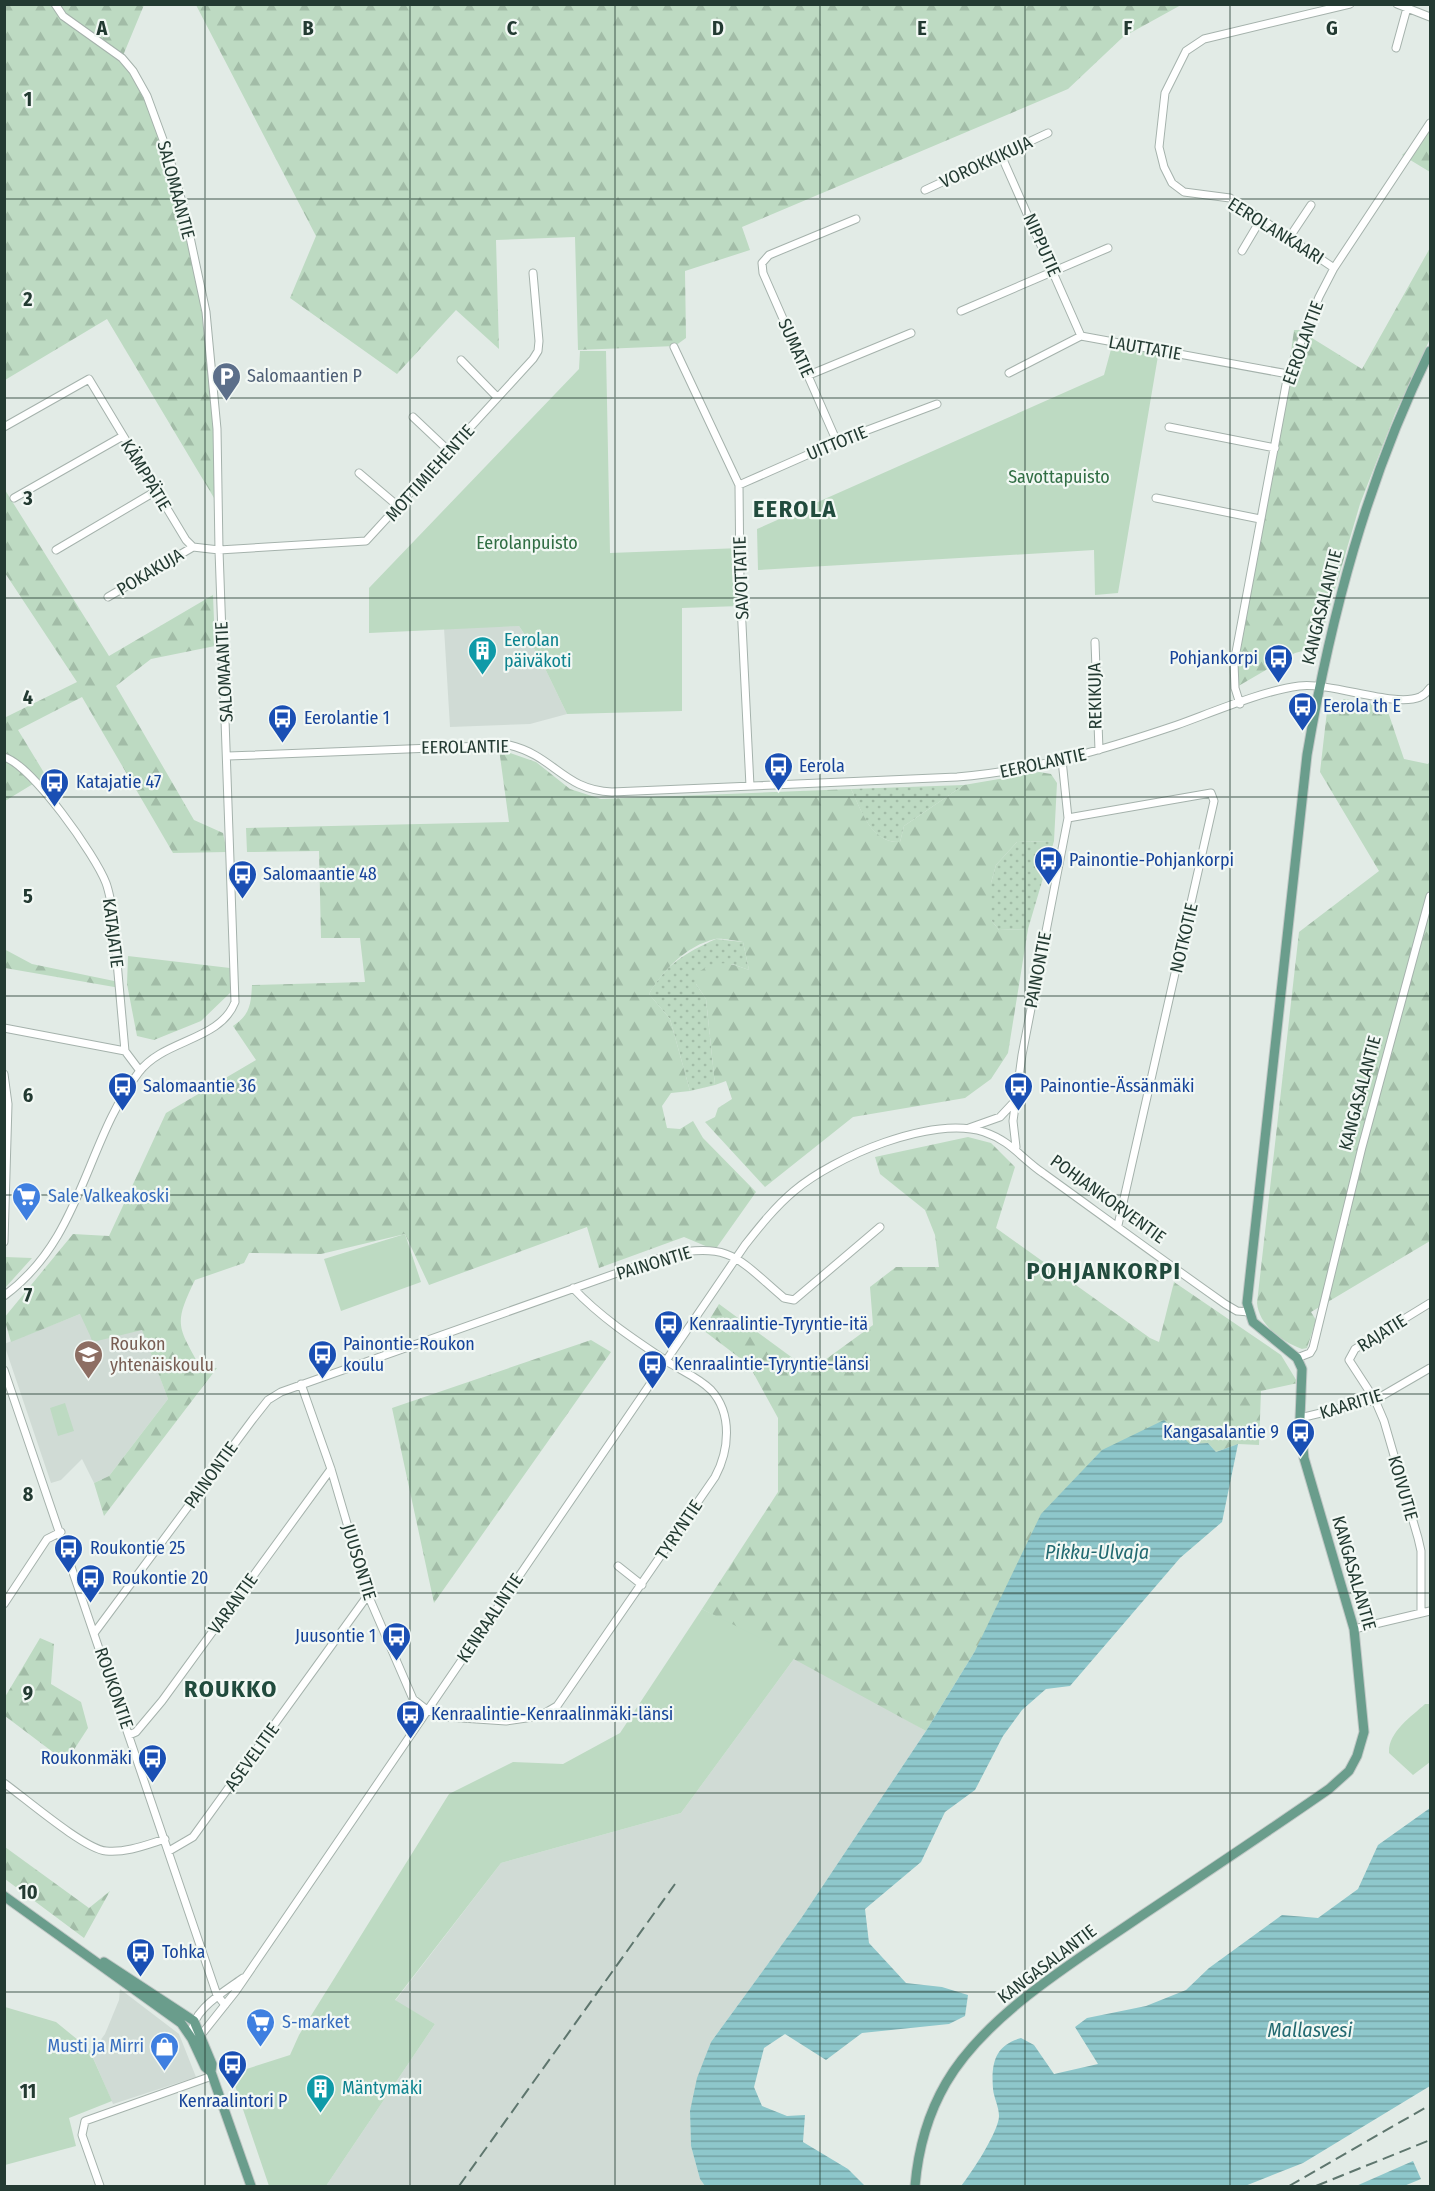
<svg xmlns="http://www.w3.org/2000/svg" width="1435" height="2191" font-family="'Fira Sans Condensed',sans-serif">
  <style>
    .built { fill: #d0dbd5 }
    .grass { fill: url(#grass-dots) }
    .forest { fill: url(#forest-firs) }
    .park { fill: #bddac2 }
    .water { fill: url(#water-rules) }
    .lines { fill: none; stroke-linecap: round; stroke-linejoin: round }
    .minor-casing { stroke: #a5b2ac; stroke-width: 9 }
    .major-casing { stroke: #c1c8c6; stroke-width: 11 }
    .minor { stroke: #fff; stroke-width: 7 }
    .major { stroke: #6a9d8c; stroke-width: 9 }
    .rail { stroke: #5e766e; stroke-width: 2; stroke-dasharray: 12 6; stroke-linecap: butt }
    .grid { fill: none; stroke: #233a32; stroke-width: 1.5; stroke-opacity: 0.55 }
    .labels { text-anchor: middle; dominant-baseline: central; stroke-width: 4.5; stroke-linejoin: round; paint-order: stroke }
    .street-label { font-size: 18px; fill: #233a32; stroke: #f2f8f4 }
    .service-label { font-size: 18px; fill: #4e5e75; stroke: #f2f8f4; text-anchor: start }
    .park-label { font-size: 18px; fill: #316e44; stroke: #f2f8f4 }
    .culture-label { font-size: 18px; fill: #0d838f; stroke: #f2f8f4; text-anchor: start }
    .transit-label { font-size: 18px; fill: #164399; stroke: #f2f8f4; text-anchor: start }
    .shop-label { font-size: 18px; fill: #366cbe; stroke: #f2f8f4; text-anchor: start }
    .education-label { font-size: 18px; fill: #785e54; stroke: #f2f8f4; text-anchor: start }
    .water-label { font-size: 20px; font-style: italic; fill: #236a71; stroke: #f2f8f4 }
    .district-label { font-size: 24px; font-weight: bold; letter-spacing: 1.5px; fill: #214b3d; stroke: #f2f8f4 }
    .grid-label { font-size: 20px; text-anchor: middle; font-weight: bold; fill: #233a32; stroke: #f2f8f4; stroke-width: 4.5; stroke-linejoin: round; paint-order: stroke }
  </style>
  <defs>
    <pattern id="grass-dots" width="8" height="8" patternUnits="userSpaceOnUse" patternTransform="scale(1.5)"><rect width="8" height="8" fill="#bddac2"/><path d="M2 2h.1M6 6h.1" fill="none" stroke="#a2bca7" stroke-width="1.8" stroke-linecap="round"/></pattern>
    <pattern id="forest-firs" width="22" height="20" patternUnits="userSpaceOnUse" patternTransform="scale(1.5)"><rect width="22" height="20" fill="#bddac2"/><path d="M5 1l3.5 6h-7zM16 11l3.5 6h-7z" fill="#a2bca7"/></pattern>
    <pattern id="water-rules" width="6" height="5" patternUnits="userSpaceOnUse" patternTransform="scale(1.5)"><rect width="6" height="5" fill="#8ec7cb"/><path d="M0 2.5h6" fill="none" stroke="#74a3a5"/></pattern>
  </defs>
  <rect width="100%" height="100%" fill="#e2ebe6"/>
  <path class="built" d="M519 626 539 656 567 714 530 724 450 727 444 628Z
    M80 1314 139 1321 168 1399 109 1476 94 1483 82 1459 61 1480 51 1483 4 1344Z
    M796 1656 926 1731 802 1917 711 2042 690 2111 691 2146 700 2179 705 2186H326L435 2024 395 2001 501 1863 681 1813Z
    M120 1989 179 2034 196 2077 113 2104 91 2053 105 2034 119 2000Z"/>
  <path class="grass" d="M964 785 904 826 900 842C871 843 862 812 851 789Z
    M1054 841 1028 929 999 930 991 920V883L996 865 1017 842Z
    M716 939 743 942 749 970 732 964 696 984 706 999 715 1085 690 1091 670 1019 649 994C666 964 685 953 716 939Z"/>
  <path class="forest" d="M5 5H144L122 58 147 96 169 156 206 312 220 508 107 319 5 380Z
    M196 5H1181L1123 37 1068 89 742 227 750 250 685 271 686 338 675 346 578 350 575 237 496 240 499 349 456 310 397 374 290 298 316 236Z
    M1430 123V172L1402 155 1419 140Z
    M1430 248V339L1395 414 1360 504 1318 647 1295 653 1235 688 1234 663 1288 374 1294 330H1299L1362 369Z
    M5 490 109 656 213 595 215 646 151 659 116 686 194 820 223 833 227 852 173 853 82 697 18 730 46 776 5 801 4 718 77 682 5 573Z
    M1344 699 1386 706 1404 759 1428 764 1430 761V1241L1311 1312 1316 1320 1307 1348 1302 1349C1281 1341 1259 1325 1257 1303L1299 932 1379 871 1320 772 1327 711Z
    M499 749 536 762 570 789 601 799 851 789C862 811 871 843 900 842L904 826 964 785 1039 772 1051 774 1057 783 1054 841 1017 842 996 865 991 883V920L999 930 1028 929 1008 1053 991 1079 965 1098 853 1117 765 1187 705 1122 715 1117 718 1108 732 1099 726 1081 715 1085 706 999 696 984V974C716 959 726 962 749 970L743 942C735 941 723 938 715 939 686 946 663 970 649 994L670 1019 690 1091 671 1093 662 1106 667 1128 680 1129 693 1121 703 1138 756 1192 715 1250 684 1237 599 1268 587 1227 429 1285 405 1234 321 1254 249 1253 244 1263 195 1280C173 1325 178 1326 200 1367L217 1368 104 1516 94 1483 109 1476 168 1399 142 1330 93 1342 80 1314 11 1342 4 1318 73 1234 109 1236 166 1113 256 1060 233 1026C250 1015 251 1004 252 985L365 982 360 938H321L319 851 247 852 246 828 509 822Z
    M4 949 32 964 119 982 120 988 5 968Z
    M128 956 230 968V993L201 1021 154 1040 137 1036 127 984Z
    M968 1137 991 1143 1015 1167 996 1228 1150 1338 1159 1342 1174 1282 1281 1355 1298 1383 1261 1391 1259 1445 1238 1444 1216 1452 1208 1443 1190 1444 975 1651 926 1731 702 1609 778 1492V1418L749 1365 703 1330 719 1304 794 1359 825 1360 873 1325 870 1287 896 1267H939L935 1235 925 1210 880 1174 875 1157Z
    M5 1257 32 1258 5 1288 4 1257Z
    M591 1340 611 1352 434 1603 392 1408Z
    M40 1638 54 1644 51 1684 81 1702 88 1728 66 1762 5 1716V1697Z
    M5 1847 89 1908 110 1891 84 1938 5 1879Z"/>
  <path class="park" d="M1113 342 1159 350 1118 593 1095 595 1094 550 758 570 757 529 1104 375Z
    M580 351H606L610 553 741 548 740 606 682 608V711L567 714 539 656 519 626 369 633V588L579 369Z
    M405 1234 421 1282 341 1311 324 1259Z
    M65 1403 74 1431 58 1436 50 1408Z
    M702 1609 796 1656 681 1813 501 1863 395 2000 435 2024 326 2186H269L231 2074 290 2055 299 2035 449 1794 513 1762 563 1764 620 1733Z
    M1425 1704H1430V1762L1413 1775 1389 1753C1388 1732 1411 1717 1425 1704Z
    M5 2007 56 2022 89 2049 112 2101 69 2118 76 2146 5 2165Z"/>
  <path class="water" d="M1164 1420 1190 1444 1208 1443 1216 1452 1238 1444 1222 1522 1180 1558 1070 1686 1046 1689 1022 1710 1003 1736 975 1790 945 1812 921 1862 865 1909 869 1943 906 1983 942 1987 968 1995 965 2016 949 2024 862 2033 826 2060 785 2034 764 2048 754 2087 762 2106 787 2116 805 2115 803 2142 848 2169 865 2186H705L700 2179 691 2146 690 2111 697 2078 711 2042 802 1917 926 1731 975 1651 1041 1514 1102 1450Z
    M1430 1808V2086L1303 2163 1245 2186H961C971 2174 999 2131 999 2116 999 2107 994 2098 993 2089 991 2063 995 2045 1021 2038L1034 2045 1054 2074 1098 2064 1075 2027 1087 2018 1146 2006 1186 1990 1209 1968 1282 1915 1318 1918 1358 1889 1378 1845Z
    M1413 2161 1421 2179 1404 2186H1356Z"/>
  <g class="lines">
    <defs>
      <path id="minor" d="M1397 4 1430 17
        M1396 48 1407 8
        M1001 155 1081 336
        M925 190 1048 133
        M1289 238 1311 205
        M1242 251 1261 219
        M1334 268 1230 198 1184 192 1172 183 1164 167 1159 147 1165 93 1186 51 1204 39 1350 4
        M961 311 1108 248
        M674 347 739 485 740 584 750 786
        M461 360 497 397
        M1009 373 1081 336 1288 374
        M809 375 911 333
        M413 417 449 451
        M4 427 89 379 186 540 193 547 219 550 366 541 533 359 538 351 539 341 533 273
        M1169 427 1275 448
        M837 442 763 273 762 263 769 255 856 219
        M359 473 399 507
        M739 485 841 440 937 404
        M14 498 123 436
        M1156 498 1260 519
        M56 550 156 491
        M108 597 193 547
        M1095 642 1099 750
        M1240 704 1235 688 1234 663 1288 374 1319 297 1334 268 1430 123
        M228 756 509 745C555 756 563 790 612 792L957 777C1033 771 1106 749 1177 725 1213 712 1262 691 1299 686 1333 682 1394 708 1420 697 1424 695 1428 691 1430 688
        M4 757C32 765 96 856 106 883 109 891 110 899 112 906L125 1051 140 1071
        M1068 818 1211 793 1214 801 1118 1225
        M4 1028 125 1051
        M4 1074 8 1104 4 1242
        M969 1128 1000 1117 1015 1101
        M1016 1147 1013 1121 1022 1055 1068 818 1062 760
        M4 1296C83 1238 85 1142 139 1072 164 1039 220 1041 235 1002L219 550 217 429 206 312 184 209 169 156 147 96 133 71 122 58 63 16 55 4
        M1297 1358 1310 1353 1313 1348 1362 1147 1430 896
        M4 1370 217 1995 225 2005
        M301 1384 331 1469 368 1595 413 1699 427 1710 447 1717 506 1721 540 1716 557 1706 715 1477C729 1451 733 1414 711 1390 699 1378 682 1371 668 1362 635 1340 600 1317 573 1288
        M1300 1418 1375 1400 1430 1368
        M618 1566 642 1585
        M4 1604 47 1539 61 1532
        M1421 1613V1551L1418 1538 1384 1421 1375 1400 1349 1360 1355 1349 1430 1303
        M1354 1629 1430 1611
        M95 1632 253 1419 268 1400 281 1392 668 1255C731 1241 739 1260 784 1298L794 1300 880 1227
        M129 1735 136 1732 162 1701 331 1469
        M4 1783C25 1798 84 1849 106 1851 126 1853 146 1845 165 1839
        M169 1851 193 1837 368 1595
        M243 1978C225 1991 187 2012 192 2039L201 2035 236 1991 745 1245C760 1226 775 1207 794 1191 834 1157 932 1115 984 1132 1011 1141 1021 1158 1043 1173 1104 1217 1164 1261 1225 1304L1237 1311 1249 1312
        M100 2186 82 2135 85 2121 212 2076"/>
      <path id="major" d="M4 1896 181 2023 192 2039 205 2067 211 2072 251 2186
        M104 1962 194 2021 212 2064 211 2072
        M915 2186C918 2151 928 2114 946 2083 986 2014 1077 1960 1141 1916 1204 1874 1267 1832 1329 1789L1349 1771 1357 1756 1364 1732 1354 1629 1304 1458 1300 1418 1302 1369 1297 1358 1253 1322 1247 1303 1307 755C1331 615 1367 479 1430 351"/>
    </defs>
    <use href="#minor" class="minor-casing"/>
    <use href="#major" class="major-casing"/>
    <use href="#minor" class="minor"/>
    <use href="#major" class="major"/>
    <path class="rail" d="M459 2186 675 1884
      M1289 2186 1430 2105
      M1316 2186 1430 2140"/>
  </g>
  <path class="grid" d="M205 4V2186M410 4V2186M615 4V2186M820 4V2186M1025 4V2186M1230 4V2186M4 199H1430M4 398H1430M4 598H1430M4 797H1430M4 996H1430M4 1195H1430M4 1394H1430M4 1593H1430M4 1793H1430M4 1992H1430"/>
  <defs>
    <symbol id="parking-pin" viewBox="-11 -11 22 30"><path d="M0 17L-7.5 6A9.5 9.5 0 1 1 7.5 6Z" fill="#5c6f8a" stroke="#f2f8f4"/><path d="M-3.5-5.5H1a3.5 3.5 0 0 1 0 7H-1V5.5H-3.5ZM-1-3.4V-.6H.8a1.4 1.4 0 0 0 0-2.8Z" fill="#fff"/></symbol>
    <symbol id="building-pin" viewBox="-11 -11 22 30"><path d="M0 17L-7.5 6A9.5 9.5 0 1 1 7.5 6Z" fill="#0f9aa8" stroke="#f2f8f4"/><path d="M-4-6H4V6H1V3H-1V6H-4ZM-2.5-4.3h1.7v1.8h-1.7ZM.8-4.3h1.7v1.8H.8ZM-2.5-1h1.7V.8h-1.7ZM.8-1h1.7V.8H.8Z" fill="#fff"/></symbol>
    <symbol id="bus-pin" viewBox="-11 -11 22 30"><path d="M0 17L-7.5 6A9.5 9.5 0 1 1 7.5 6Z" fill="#1a4fb4" stroke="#f2f8f4"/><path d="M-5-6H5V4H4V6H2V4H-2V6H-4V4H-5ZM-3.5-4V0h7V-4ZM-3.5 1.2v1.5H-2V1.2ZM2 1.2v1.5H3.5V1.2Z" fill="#fff"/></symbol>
    <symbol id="supermarket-pin" viewBox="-11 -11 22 30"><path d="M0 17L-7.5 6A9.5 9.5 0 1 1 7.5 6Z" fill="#3f7fe0" stroke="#f2f8f4"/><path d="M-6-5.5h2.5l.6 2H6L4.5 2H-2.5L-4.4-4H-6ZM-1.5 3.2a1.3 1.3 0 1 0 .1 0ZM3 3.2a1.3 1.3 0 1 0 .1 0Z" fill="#fff"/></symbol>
    <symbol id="school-pin" viewBox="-11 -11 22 30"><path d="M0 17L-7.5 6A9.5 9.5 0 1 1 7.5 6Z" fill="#8d6e63" stroke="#f2f8f4"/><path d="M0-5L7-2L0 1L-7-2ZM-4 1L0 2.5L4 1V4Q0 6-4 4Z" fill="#fff"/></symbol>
    <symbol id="shop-pin" viewBox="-11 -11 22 30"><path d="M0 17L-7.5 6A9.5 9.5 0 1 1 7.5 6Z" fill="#3f7fe0" stroke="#f2f8f4"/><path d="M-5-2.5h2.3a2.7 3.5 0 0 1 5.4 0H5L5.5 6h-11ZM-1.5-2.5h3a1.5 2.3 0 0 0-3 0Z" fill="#fff"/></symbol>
  </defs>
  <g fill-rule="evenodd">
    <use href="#parking-pin" x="210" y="360" width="33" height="45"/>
    <use href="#building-pin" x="466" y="634" width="33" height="45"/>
    <use href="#bus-pin" x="1262" y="642" width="33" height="45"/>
    <use href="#bus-pin" x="1286" y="690" width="33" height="45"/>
    <use href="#bus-pin" x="266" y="702" width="33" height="45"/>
    <use href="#bus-pin" x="762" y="750" width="33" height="45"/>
    <use href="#bus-pin" x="38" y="766" width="33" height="45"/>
    <use href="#bus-pin" x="1032" y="844" width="33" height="45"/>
    <use href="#bus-pin" x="226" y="858" width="33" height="45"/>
    <use href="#bus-pin" x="106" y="1070" width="33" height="45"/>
    <use href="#bus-pin" x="1002" y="1070" width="33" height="45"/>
    <use href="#supermarket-pin" x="10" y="1180" width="33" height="45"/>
    <use href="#bus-pin" x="652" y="1308" width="33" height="45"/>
    <use href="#school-pin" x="72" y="1338" width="33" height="45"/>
    <use href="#bus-pin" x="306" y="1338" width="33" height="45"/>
    <use href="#bus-pin" x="636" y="1348" width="33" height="45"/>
    <use href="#bus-pin" x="1284" y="1416" width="33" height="45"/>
    <use href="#bus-pin" x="52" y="1532" width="33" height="45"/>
    <use href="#bus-pin" x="74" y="1562" width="33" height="45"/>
    <use href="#bus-pin" x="380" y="1620" width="33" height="45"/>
    <use href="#bus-pin" x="394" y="1698" width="33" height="45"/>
    <use href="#bus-pin" x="136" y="1742" width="33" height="45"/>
    <use href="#bus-pin" x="124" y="1936" width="33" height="45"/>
    <use href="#supermarket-pin" x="244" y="2006" width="33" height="45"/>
    <use href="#shop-pin" x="148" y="2030" width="33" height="45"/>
    <use href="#bus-pin" x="216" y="2048" width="33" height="45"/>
    <use href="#building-pin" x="304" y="2072" width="33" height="45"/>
  </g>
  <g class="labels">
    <g class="street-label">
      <text transform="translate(986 162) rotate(-25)">VOROKKIKUJA</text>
      <text transform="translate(176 190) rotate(75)">SALOMAANTIE</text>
      <text transform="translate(1276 231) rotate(32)">EEROLANKAARI</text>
      <text transform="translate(1042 245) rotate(66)">NIPPUTIE</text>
      <text transform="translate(1303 343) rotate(-70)">EEROLANTIE</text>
      <text transform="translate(796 348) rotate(66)">SUMATIE</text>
      <text transform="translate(1145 348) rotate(10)">LAUTTATIE</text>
      <text transform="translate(837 443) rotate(-22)">UITTOTIE</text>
      <text transform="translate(430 473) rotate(-48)">MOTTIMIEHENTIE</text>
      <text transform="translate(146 475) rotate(59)">KÄMPPÄTIE</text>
      <text transform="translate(150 572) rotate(-31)">POKAKUJA</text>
      <text transform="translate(741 578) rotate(-92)">SAVOTTATIE</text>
      <text transform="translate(1322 607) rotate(-76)">KANGASALANTIE</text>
      <text transform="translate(224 672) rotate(-93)">SALOMAANTIE</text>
      <text transform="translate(1095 696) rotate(-91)">REKIKUJA</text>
      <text transform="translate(465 747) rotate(-1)">EEROLANTIE</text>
      <text transform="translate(1043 763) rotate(-12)">EEROLANTIE</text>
      <text transform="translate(113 933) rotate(83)">KATAJATIE</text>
      <text transform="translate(1184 938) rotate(-77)">NOTKOTIE</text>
      <text transform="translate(1038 970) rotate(-79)">PAINONTIE</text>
      <text transform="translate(1360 1093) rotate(-75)">KANGASALANTIE</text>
      <text transform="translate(1108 1199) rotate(36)">POHJANKORVENTIE</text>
      <text transform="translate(654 1263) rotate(-17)">PAINONTIE</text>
      <text transform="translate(1382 1333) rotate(-32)">RAJATIE</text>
      <text transform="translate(1351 1404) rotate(-17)">KAARITIE</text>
      <text transform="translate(211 1475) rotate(-54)">PAINONTIE</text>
      <text transform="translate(1403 1488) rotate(74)">KOIVUTIE</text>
      <text transform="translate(679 1530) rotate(-56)">TYRYNTIE</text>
      <text transform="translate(359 1562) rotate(73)">JUUSONTIE</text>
      <text transform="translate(1354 1573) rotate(74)">KANGASALANTIE</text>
      <text transform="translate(233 1604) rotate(-54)">VARANTIE</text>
      <text transform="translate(490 1618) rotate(-56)">KENRAALINTIE</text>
      <text transform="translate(114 1688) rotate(71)">ROUKONTIE</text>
      <text transform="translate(252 1757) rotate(-54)">ASEVELITIE</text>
      <text transform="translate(1047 1964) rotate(-37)">KANGASALANTIE</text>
    </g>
    <g class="service-label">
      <text x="247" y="376">Salomaantien P</text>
    </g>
    <g class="park-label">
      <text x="1059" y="477">Savottapuisto</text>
      <text x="527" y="543">Eerolanpuisto</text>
    </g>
    <g class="culture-label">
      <text x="504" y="640">Eerolan<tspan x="504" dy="21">päiväkoti</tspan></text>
      <text x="342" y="2088">Mäntymäki</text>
    </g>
    <g class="transit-label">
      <text x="1258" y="658" text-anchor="end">Pohjankorpi</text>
      <text x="1323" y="706">Eerola th E</text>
      <text x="304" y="718">Eerolantie 1</text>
      <text x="799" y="766">Eerola</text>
      <text x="76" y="782">Katajatie 47</text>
      <text x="1069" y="860">Painontie-Pohjankorpi</text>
      <text x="263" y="874">Salomaantie 48</text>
      <text x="143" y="1086">Salomaantie 36</text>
      <text x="1040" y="1086">Painontie-Ässänmäki</text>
      <text x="689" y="1324">Kenraalintie-Tyryntie-itä</text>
      <text x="343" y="1344">Painontie-Roukon<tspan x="343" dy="21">koulu</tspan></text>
      <text x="674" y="1364">Kenraalintie-Tyryntie-länsi</text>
      <text x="1279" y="1432" text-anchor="end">Kangasalantie 9</text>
      <text x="90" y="1548">Roukontie 25</text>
      <text x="112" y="1578">Roukontie 20</text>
      <text x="376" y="1636" text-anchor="end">Juusontie 1</text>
      <text x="431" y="1714">Kenraalintie-Kenraalinmäki-länsi</text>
      <text x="132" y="1758" text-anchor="end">Roukonmäki</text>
      <text x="162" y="1952">Tohka</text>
      <text x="233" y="2101" text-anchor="middle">Kenraalintori P</text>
    </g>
    <g class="shop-label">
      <text x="48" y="1196">Sale Valkeakoski</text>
      <text x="282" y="2022">S-market</text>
      <text x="144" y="2046" text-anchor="end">Musti ja Mirri</text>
    </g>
    <g class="education-label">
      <text x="110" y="1344">Roukon<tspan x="110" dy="21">yhtenäiskoulu</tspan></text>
    </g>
    <g class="water-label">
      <text x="1097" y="1552">Pikku-Ulvaja</text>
      <text x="1310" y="2030">Mallasvesi</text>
    </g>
    <g class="district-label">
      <text x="795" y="509">EEROLA</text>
      <text x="1104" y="1271">POHJANKORPI</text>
      <text x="231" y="1689">ROUKKO</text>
    </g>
  </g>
  <g class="grid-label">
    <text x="102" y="35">A</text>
    <text x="308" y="35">B</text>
    <text x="512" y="35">C</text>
    <text x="718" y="35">D</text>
    <text x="922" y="35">E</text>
    <text x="1128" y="35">F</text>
    <text x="1332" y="35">G</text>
    <text x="28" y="106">1</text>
    <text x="28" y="306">2</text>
    <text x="28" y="505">3</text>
    <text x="28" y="704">4</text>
    <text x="28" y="903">5</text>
    <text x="28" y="1102">6</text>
    <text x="28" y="1302">7</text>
    <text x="28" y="1501">8</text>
    <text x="28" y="1700">9</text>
    <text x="28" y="1899">10</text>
    <text x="28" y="2098">11</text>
  </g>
  <rect width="1435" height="2191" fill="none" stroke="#233a32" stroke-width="12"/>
</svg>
